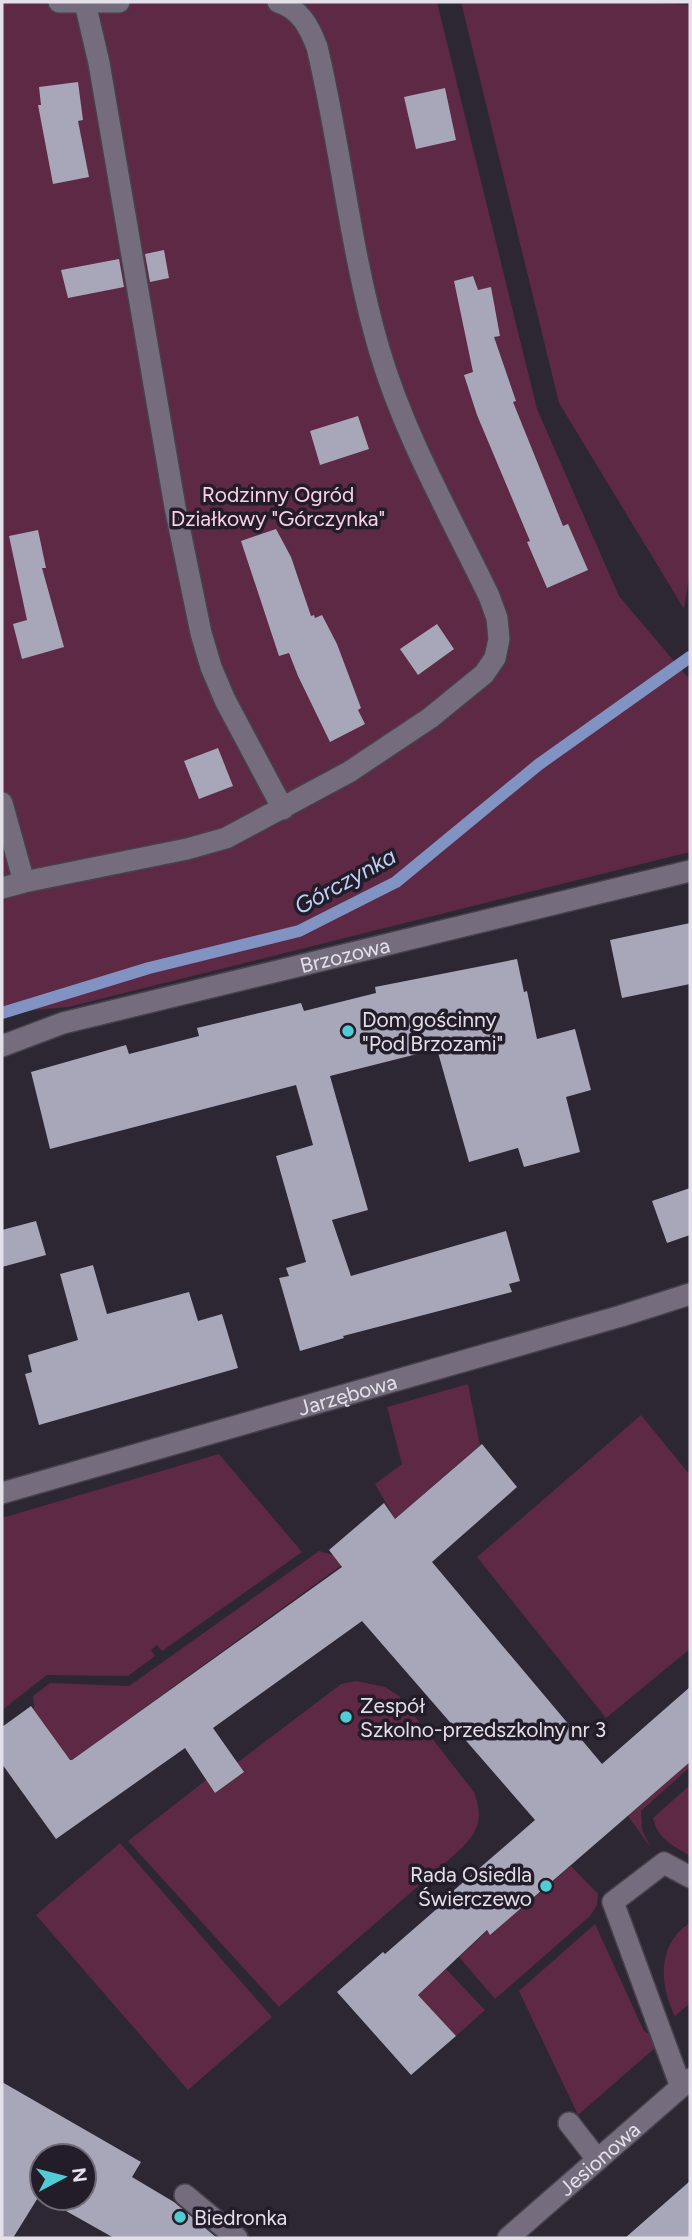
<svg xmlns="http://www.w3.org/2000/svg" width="692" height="2240" font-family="Figtree,sans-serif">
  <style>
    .green { fill: #5d2944 }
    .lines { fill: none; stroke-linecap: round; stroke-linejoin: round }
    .stream { stroke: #8093c3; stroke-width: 12 }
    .building { fill: #a7a7b9 }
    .minor-casing { stroke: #47414c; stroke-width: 24 }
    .minor { stroke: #756d7e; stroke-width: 21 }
    .poi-dot { fill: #51ccd5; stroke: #231c29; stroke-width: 2.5 }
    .labels { text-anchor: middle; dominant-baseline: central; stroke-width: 7; stroke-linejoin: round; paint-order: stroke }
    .park-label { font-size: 21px; fill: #fdd1e5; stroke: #231c29 }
    .street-label { font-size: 21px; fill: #e4e0e9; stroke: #231c29 }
    .poi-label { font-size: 21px; fill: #e4e0e9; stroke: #231c29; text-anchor: start }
    .water-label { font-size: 23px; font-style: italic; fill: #bed0f5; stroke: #231c29 }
  </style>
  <rect width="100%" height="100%" fill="#2d2633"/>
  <path class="green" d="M2 2H437L537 409 619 596 690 680V852L68 1007 2 1013Z
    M461 2H637L690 5V571L684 609 559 403Z
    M468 1384 480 1445 395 1519 375 1484 402 1464 387 1407Z
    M641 1415 690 1475V1649L606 1718 477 1557Z
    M219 1454 302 1552 162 1651 157 1645 151 1650 155 1656 128 1676 47 1675 2 1710V1518Z
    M319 1551 333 1555 342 1565 72 1760H70L33 1709 34 1707 33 1696 50 1683 129 1686Z
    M356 1681 385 1687 399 1696 474 1792C483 1817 480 1829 462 1848L279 2007 128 1841 206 1780 215 1793 243 1773 237 1763 341 1684Z
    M690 1762V1767L641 1811 642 1830 651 1848 628 1816Z
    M690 1785V1856C673 1845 658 1840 653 1818Z
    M120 1843 272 2017 188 2090 36 1915Z
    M571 1866 598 1894 597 1905 590 1916 495 1999 459 1957 487 1931 493 1935 492 1933Z
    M690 1923V2003L675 2016C659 1986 657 1943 690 1923Z
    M595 1924 644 2031 652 2036 656 2047 578 2115 519 1991Z
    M446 1969 485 2010 456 2036 418 1995Z"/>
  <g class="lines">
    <path class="stream" d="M2 1013 149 968 299 931 396 882 538 765 690 657"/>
  </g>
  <path class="building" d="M78 82 83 120 78 121 89 177 53 184 38 105H41L39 87Z
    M445 88 456 140 416 149 404 97Z
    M164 250 169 278 150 282 145 254Z
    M119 259 124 287 68 298 61 270Z
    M473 276 478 290 491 287 500 336 494 337 516 401 513 402 563 526 568 524 588 570 547 588 527 542 530 541 477 415 464 375 473 372 454 281Z
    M358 416 369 449 320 465 310 431Z
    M276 529 291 557 311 616 314 615 315 618 322 615 337 644 361 708 358 710 365 724 330 742 298 676 289 653 279 656 241 541Z
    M38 530 46 568H42L64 647 22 659 13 624 27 620 9 536Z
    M437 624 454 649 418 675 400 649Z
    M218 748 233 786 199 799 184 761Z
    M690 923V984L622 998 610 940Z
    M517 959 524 992 527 991 537 1039 575 1029 591 1090 566 1097 580 1152 524 1167 518 1148 469 1162 437 1049 330 1076 368 1210 332 1220 351 1276 506 1231 520 1281 509 1284 512 1292 343 1336 344 1338 300 1351 279 1278 289 1276 286 1268 306 1262 276 1156 313 1145 296 1085 50 1149 31 1072 126 1045 129 1054 199 1036 197 1028 301 1003 304 1011 376 993 375 987Z
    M690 1188V1235L667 1243 652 1201Z
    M36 1221 46 1255 2 1267V1230Z
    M93 1265 107 1314 189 1292 198 1321 222 1314 238 1368 39 1425 25 1374 32 1372 28 1355 78 1340 60 1274Z
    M482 1444 517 1487 432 1562 602 1764 690 1687V1762L490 1935 487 1930 418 1995 456 2036 411 2075 337 1992 383 1952 385 1954 455 1893 453 1891 535 1820 362 1621 213 1728 244 1772 215 1793 185 1748 56 1839 2 1764V1727L31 1706 70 1760H72L342 1567 329 1550 384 1503 395 1519Z
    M2 2082 141 2162 132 2177 174 2202 217 2238H114L43 2198H84V2156H42V2197L39 2196 13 2238H2Z
    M690 2181V2238H625Z"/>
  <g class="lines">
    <defs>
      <g id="minor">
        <path d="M59 2H119"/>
        <path d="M85 3 99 63 175 507 201 633 211 667 225 700 283 809"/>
        <path d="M2 803 24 882"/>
        <path d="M2 888 24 882 187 849 226 838 349 772 430 718 484 674 495 658 499 639 497 618 489 596C450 515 404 435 379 349 350 250 341 147 317 47 309 26 300 9 278 2"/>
        <path id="s1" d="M2 1046 63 1023 690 871"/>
        <path id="s2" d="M2 1493 621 1316 690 1294"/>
        <path d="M681 2087 613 1902 664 1863 690 1877"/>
        <path d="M569 2123 597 2159"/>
        <path d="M185 2195 237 2238"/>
        <path id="s3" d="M508 2238 690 2079"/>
      </g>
    </defs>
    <use href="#minor" class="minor-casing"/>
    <use href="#minor" class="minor"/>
  </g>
  <g class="poi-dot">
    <circle cx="348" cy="1031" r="7"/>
    <circle cx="346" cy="1717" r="7"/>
    <circle cx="546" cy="1886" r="7"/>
    <circle cx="180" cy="2217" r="7"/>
  </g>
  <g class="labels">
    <g class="park-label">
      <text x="278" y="494">Rodzinny Ogród<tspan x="278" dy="24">Działkowy "Górczynka"</tspan></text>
    </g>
    <g class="street-label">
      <text stroke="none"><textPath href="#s1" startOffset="355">Brzozowa</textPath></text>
      <text stroke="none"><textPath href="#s2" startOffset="359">Jarzębowa</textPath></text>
      <text stroke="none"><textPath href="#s3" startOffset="121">Jesionowa</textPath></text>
    </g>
    <g class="poi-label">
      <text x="362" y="1019">Dom gościnny<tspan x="362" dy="24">"Pod Brzozami"</tspan></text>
      <text x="360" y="1705">Zespół<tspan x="360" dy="24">Szkolno-przedszkolny nr 3</tspan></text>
      <text x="532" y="1874" text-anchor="end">Rada Osiedla<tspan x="532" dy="24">Świerczewo</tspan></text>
      <text x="194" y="2217">Biedronka</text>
    </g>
    <g class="water-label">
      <text transform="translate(345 881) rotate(-29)">Górczynka</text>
    </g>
  </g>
  <rect width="692" height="2240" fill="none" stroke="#e4e0e9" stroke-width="7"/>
  <g transform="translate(63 2177) rotate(83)"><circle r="33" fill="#231c29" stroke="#706a76" stroke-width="2"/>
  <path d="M0-5L12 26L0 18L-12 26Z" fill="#51ccd5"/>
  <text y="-10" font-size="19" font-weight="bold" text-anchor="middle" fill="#e4e0e9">N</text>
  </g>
</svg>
